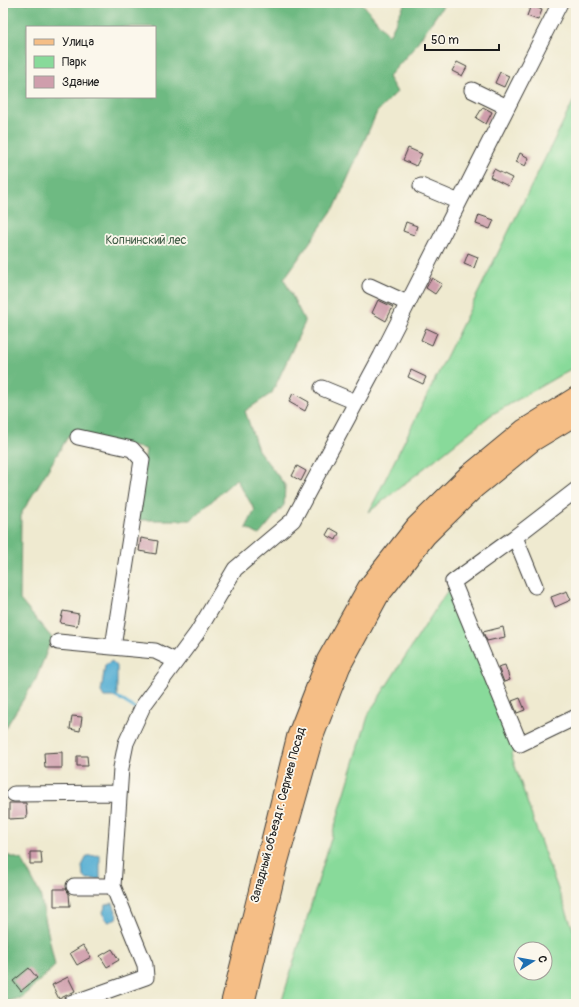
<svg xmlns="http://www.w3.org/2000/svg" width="579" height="1007" font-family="Pangolin,sans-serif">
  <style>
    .green { fill: #88da9a; stroke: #527b5b; fill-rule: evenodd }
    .forest { fill: #6eba82; stroke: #456b4f; fill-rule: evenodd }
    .water { fill: #56afd3; stroke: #396678 }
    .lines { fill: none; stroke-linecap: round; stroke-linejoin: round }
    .stream { stroke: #56afd3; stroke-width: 3 }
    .building { fill: #cf9eac }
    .minor-casing { stroke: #3c3b37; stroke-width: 17 }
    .major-casing { stroke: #3c3b37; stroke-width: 20 }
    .minor { stroke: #fff; stroke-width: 15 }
    .major { stroke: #f5be86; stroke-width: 18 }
    .labels { text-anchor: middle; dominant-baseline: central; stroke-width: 3.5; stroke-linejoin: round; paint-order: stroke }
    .park-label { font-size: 12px; fill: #425e48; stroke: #fbf7ec }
    .street-label { font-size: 12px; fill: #1c1c1c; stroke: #fbf7ec }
  </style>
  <rect width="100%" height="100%" fill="#fbf7ec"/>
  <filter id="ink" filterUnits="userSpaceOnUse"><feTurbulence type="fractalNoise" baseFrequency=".025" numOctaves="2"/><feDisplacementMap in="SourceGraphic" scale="8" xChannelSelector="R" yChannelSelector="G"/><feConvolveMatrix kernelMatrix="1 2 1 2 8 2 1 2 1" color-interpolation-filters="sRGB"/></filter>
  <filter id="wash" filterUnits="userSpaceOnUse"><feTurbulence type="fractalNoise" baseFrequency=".012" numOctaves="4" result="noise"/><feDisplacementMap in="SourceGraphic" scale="16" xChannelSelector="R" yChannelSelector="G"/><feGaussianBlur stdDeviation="0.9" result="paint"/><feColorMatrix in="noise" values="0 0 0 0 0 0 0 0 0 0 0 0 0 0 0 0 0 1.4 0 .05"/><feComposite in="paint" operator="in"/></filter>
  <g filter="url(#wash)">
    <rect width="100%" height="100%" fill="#efead0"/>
    <path class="green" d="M576 96V366L491 415 369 512Z
      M453 582 520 744 511 754 543 849 576 937V1004H281L369 713ZM521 949H545V973H521Z"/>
    <path class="forest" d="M3 3H362L389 36 405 3H445L412 50 388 77 397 92 377 112 336 205 284 279 305 322 272 393 245 411 258 450 285 485 284 505 259 535 246 528 255 510 236 479 191 520H137L146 449 69 435 21 514 20 600 52 638 36 679 3 732ZM27 27H155V97H27Z
      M3 854 22 860 40 894 55 966 21 998 3 1002Z"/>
    <path class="water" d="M112 661 117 666V697H104L101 692 105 665Z
      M100 855V879H87L83 876 82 866 87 856Z
      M113 903 118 917 109 922 105 919 103 912 106 905Z"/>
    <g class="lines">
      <path class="stream" d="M117 697 136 709"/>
    </g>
    <g id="blocks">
      <path class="building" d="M531 5 542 10 538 20 527 16Z
        M457 62 467 67 462 76 452 71Z
        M500 72 509 76 504 87 495 83Z
        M483 107 492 112 486 124 476 118Z
        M408 148 422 154 416 166 403 160Z
        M520 153 529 158 525 166 516 162Z
        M494 169 512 178 508 186 490 177Z
        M479 215 494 220 490 229 476 224Z
        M406 222 417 226 414 235 403 231Z
        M468 253 478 257 474 268 464 264Z
        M432 278 442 284 435 294 426 288Z
        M378 300 393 307 386 321 372 313Z
        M426 328 437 333 432 345 421 340Z
        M411 370 426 377 423 384 408 377Z
        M293 393 309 402 305 411 289 402Z
        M297 466 306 471 301 481 292 476Z
        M330 528 339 533 336 540 326 535Z
        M141 538 158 541 156 554 139 551Z
        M567 591 571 600 555 607 551 597Z
        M63 611 79 614 77 626 60 623Z
        M503 627 505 637 487 641 483 632Z
        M505 665 510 680 504 682 498 667Z
        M520 698 525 710 517 713 512 701Z
        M72 716 82 717 80 731 70 729Z
        M62 752V768H45L44 753Z
        M77 756H87L88 766H77Z
        M9 803H26L27 818 9 819Z
        M30 852H41L42 864H30Z
        M54 889H66L69 894 70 906H54Z
        M83 945 91 957 77 965 70 953Z
        M112 949 119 960 107 967 100 956Z
        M29 968 37 978 21 991 13 981Z
        M68 977 75 991 59 999 52 985Z"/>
    </g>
  </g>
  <g filter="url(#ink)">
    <use href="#blocks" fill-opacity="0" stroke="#3c3b37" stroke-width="1"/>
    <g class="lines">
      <defs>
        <path id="minor" d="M472 90 507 107
          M421 186 459 202
          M370 286 407 303
          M322 388 356 402
          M78 437 132 449 142 460 113 647
          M515 537 453 582 520 744 576 717
          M535 586 515 537 576 490
          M58 642 155 651 176 661
          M14 794 119 793
          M74 886H113
          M70 1004 146 977 145 965 113 886 121 768 126 743 143 706 197 633 235 569 293 520 381 356 560 3"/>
        <path id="major" d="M230 1004 296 737 326 660 367 587 415 526 466 476 523 429 576 396
          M245 1004 278 865 314 737 341 667 379 597 427 536 475 489 533 442 576 416"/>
      </defs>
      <use href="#minor" class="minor-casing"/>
      <use href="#major" class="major-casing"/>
      <use href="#minor" class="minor"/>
      <use href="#major" class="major"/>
    </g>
  </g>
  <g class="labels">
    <g class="park-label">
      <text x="146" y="240">Копнинский лес</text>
    </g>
    <g class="street-label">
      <text transform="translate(278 815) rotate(-75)">Западный объезд г. Сергиев Посад</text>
    </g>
  </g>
  <rect width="579" height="1007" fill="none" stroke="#fbf7ec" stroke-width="16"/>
  <rect x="26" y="26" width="130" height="72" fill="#fbf7ec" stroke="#a29f99"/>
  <rect x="34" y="39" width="20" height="6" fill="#f5be86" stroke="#a29f99"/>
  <text x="62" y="46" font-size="12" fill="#1c1c1c">Улица</text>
  <rect x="34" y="56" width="20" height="12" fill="#88da9a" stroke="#a29f99"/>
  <text x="62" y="66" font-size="12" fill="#1c1c1c">Парк</text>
  <rect x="34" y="76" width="20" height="12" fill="#cf9eac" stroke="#a29f99"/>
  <text x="62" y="86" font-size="12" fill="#1c1c1c">Здание</text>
  <g transform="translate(533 961) rotate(79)"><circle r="19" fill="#fbf7ec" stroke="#a29f99"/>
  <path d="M0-3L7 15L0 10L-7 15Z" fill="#1f6fb2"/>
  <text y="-6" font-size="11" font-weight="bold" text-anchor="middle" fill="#1c1c1c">С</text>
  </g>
  <path d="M425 44v6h74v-6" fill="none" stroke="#1c1c1c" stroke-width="2"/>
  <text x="431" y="44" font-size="12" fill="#1c1c1c" stroke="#fbf7ec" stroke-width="3" paint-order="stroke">50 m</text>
</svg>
